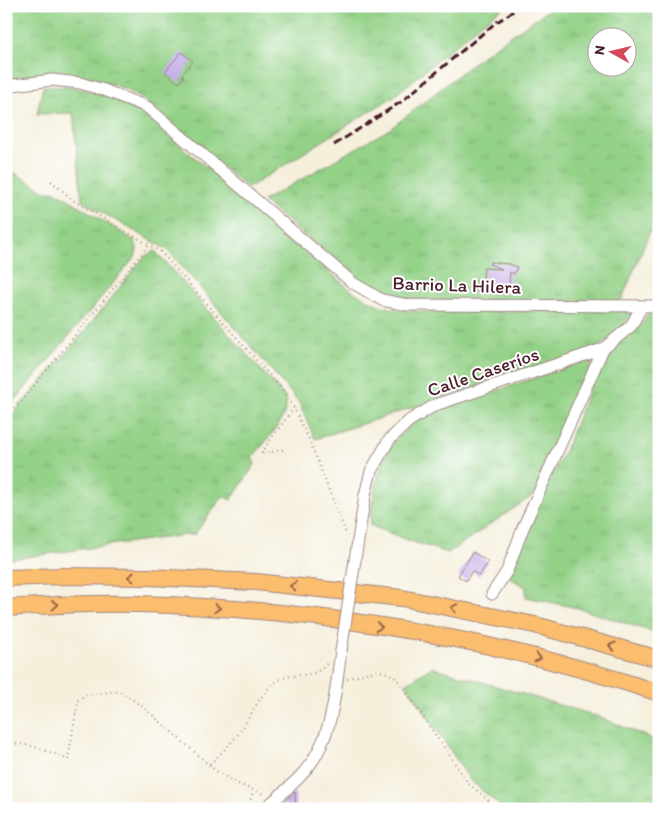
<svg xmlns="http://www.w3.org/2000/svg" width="665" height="815" font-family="Itim,sans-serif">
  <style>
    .grass { fill: url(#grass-tufts); stroke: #6f785a; fill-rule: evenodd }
    .building { fill: #c7b0e9 }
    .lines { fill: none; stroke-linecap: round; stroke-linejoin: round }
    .minor-casing { stroke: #a08784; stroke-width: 13 }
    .highway-casing { stroke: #a08784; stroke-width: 18 }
    .path { stroke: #a08784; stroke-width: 2; stroke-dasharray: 1 4; stroke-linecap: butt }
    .minor { stroke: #fff; stroke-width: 11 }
    .highway { stroke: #fbbd6e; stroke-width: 16 }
    .rail { stroke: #4a1f2b; stroke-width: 3; stroke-dasharray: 8 4; stroke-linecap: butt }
    .minor-bridge-casing { stroke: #a08784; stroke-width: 13; stroke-linecap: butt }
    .minor-bridge { stroke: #fff; stroke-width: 11 }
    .oneway { stroke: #9a6649 }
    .labels { text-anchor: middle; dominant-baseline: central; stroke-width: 4; stroke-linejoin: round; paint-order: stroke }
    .street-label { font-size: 19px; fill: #4a1f2b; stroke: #fff }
  </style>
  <defs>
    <pattern id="grass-tufts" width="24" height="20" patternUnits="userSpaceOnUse" patternTransform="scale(1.25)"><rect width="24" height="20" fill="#94d288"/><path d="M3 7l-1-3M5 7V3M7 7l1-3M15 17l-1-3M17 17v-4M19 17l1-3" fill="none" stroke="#81b476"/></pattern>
  </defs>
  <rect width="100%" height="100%" fill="#fff"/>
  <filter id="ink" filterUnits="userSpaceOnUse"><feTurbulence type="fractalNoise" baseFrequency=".02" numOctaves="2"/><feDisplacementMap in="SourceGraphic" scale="10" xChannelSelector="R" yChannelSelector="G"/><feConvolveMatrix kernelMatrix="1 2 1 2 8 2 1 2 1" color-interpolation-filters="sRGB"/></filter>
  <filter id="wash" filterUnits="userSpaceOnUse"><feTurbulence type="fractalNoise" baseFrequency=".0096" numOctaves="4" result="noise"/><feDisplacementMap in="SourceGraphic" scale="20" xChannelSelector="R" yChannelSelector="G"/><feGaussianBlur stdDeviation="1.12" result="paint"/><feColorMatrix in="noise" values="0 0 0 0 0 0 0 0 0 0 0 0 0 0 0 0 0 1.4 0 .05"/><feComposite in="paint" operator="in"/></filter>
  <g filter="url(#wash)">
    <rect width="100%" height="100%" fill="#f5efdc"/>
    <path class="grass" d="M6 6H505L488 18 394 96 248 188C224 169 201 149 178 129 160 113 142 95 119 87 84 73 43 74 6 80Z
      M554 6H659V209L621 301 420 300 383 295 365 286 263 201 390 129 490 50ZM598 38H628V68H598Z
      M43 86 71 87 103 94 135 107 351 290C381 309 393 310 428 312L633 311C625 328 610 339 594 349L315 439 298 401 168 250 82 201 73 113 37 114Z
      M6 168 43 190 57 192 135 241 137 249 135 257 6 411Z
      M155 251 286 398C290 417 264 443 252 458L255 464 231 500 223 496 195 534 123 543 6 560V422L80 337 145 256Z
      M649 313H659V634L578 608 526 597V587L510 578 533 513 566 448 595 374 606 355 615 345 641 325Z
      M594 359 535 494 448 553 404 539 370 525C373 490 379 452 408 428 431 408 464 401 492 392 526 381 560 370 594 359Z
      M432 667 600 717 659 742V809H504L470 780 406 684Z"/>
    <g id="blocks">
      <path class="building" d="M181 52 193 61 182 75 184 77 179 83 165 72Z
        M490 262 509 264 517 267 514 274 510 272 509 289H507V294L476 292V280H483L484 268 502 269 489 264Z
        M473 552 488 562 479 576 472 571 466 581 458 576Z
        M295 792 296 809H285L284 802Z"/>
    </g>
  </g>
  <g filter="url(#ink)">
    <use href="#blocks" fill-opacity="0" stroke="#a08784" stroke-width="1"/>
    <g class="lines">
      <defs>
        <path id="minor" d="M6 86 52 80 80 83 104 90 147 107 353 283 382 300 408 305 659 306
          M355 560 365 495 371 471 389 440 409 421 435 405 603 349 631 326 642 306
          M492 594 507 571 523 528 603 349
          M264 809C278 797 292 786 304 772 333 740 335 692 341 651"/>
        <path id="highway" d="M6 578 63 576 147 577 256 582 402 598 535 625 659 659
          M6 608C50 605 94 603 139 604 314 609 492 637 659 693"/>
      </defs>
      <use href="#minor" class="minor-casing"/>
      <use href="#highway" class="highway-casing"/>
      <path class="path" d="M51 181 74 201 161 252 281 388 294 408 310 442 347 536
        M6 415 24 398 149 245
        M283 450 260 454 294 408
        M347 679C369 673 383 663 400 683L469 784 499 809
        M6 744C28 742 48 751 68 760L78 700 85 695 119 691 141 705 216 771 238 784 266 795
        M210 764C221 753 232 743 241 730 252 715 259 695 274 683 292 669 313 683 329 661
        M247 809 252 796V790"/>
      <use href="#minor" class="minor"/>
      <use href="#highway" class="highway"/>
      <path class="rail" d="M334 145 401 102 494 24 521 6"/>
      <defs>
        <path id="minor-bridge" d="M341 651 355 560"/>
      </defs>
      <use href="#minor-bridge" class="minor-bridge-casing"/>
      <use href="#minor-bridge" class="minor-bridge"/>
    </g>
    <defs><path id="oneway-chevron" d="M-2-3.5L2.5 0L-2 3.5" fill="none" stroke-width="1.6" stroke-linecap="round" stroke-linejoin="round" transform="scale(1.25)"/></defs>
    <g class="oneway">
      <use href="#oneway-chevron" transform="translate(131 577) rotate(-179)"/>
      <use href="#oneway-chevron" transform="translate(293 586) rotate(-175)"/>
      <use href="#oneway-chevron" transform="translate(55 605) rotate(-3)"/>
      <use href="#oneway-chevron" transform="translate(217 608) rotate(3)"/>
      <use href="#oneway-chevron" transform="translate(454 608) rotate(-169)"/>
      <use href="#oneway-chevron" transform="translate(379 627) rotate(8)"/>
      <use href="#oneway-chevron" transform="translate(612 646) rotate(-164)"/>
      <use href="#oneway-chevron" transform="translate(538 658) rotate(13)"/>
    </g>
  </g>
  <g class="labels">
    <g class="street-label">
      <text transform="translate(457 285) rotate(2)">Barrio La Hilera</text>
      <text transform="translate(483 372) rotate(-19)">Calle Caseríos</text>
    </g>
  </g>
  <rect width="665" height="815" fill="none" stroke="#fff" stroke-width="25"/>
  <g transform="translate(612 52) rotate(278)"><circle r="24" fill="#ffffff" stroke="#b7a5aa"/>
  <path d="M0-4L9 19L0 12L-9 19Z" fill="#d1495b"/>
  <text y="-8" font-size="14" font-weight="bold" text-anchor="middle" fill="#4a1f2b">N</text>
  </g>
</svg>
